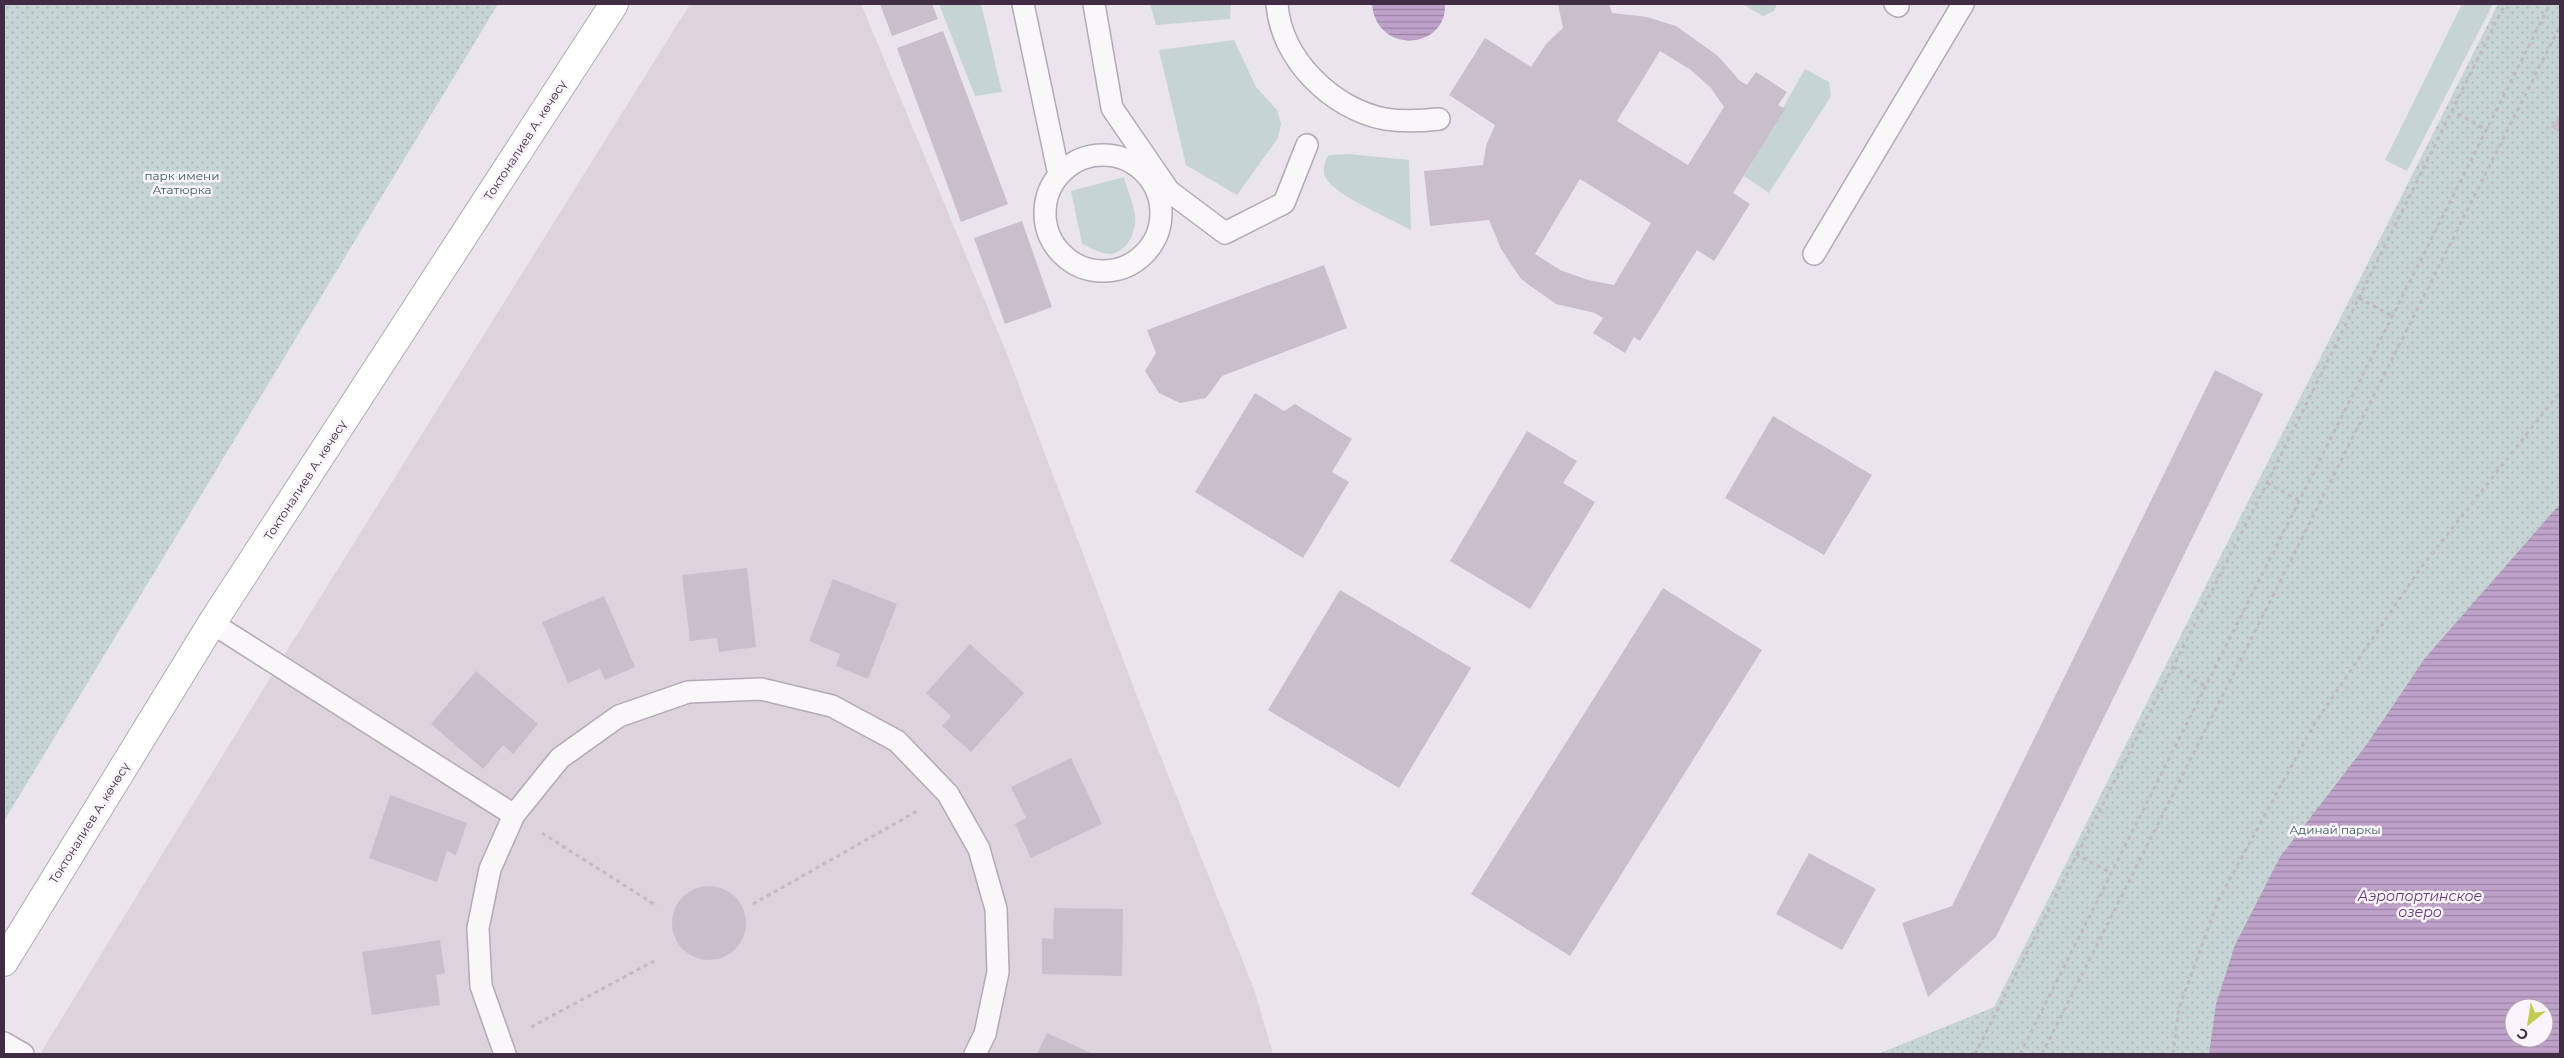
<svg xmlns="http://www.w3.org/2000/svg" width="2564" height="1058" font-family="Montserrat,sans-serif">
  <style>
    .built { fill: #dcd3dd }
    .grass { fill: #c6d5d4 }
    .park { fill: url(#park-dots); fill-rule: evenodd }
    .water { fill: url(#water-rules); fill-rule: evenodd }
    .building { fill: #c9bfcb; fill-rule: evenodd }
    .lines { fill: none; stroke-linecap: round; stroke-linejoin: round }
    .service-casing { stroke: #b4a9b6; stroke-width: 24 }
    .secondary-casing { stroke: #b4a9b6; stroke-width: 30 }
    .path { stroke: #c2bac3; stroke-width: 3; stroke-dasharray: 4 4; stroke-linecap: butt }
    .service { stroke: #f9f7fa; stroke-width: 21 }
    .secondary { stroke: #fff; stroke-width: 28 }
    .labels { text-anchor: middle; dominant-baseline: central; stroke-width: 5; stroke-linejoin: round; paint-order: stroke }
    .street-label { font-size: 12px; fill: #402c43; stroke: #f8f4f9 }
    .park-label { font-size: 12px; fill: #3a5e5f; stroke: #f8f4f9 }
    .water-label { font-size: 14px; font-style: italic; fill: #663876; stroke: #f8f4f9 }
  </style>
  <defs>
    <pattern id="park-dots" width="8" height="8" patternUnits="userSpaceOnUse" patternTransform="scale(1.25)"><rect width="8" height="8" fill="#c6d5d4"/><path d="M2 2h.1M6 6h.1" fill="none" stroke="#abb7b7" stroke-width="1.8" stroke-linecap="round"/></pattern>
    <pattern id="water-rules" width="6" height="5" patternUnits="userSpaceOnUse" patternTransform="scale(1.25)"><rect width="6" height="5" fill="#bea2c9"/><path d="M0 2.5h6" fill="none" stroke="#9c84a5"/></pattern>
  </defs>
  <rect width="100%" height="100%" fill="#eae4ec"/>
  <path class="built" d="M690 4H861L1007 354 1148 725 1254 989 1273 1054H40L278 665Z"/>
  <path class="grass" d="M939 4H981L1002 92 975 96Z
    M1150 4H1231L1230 19 1156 25Z
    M1742 4H1777L1774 11 1763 16Z
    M2462 4H2493L2407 171 2385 160Z
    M1234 40 1256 87 1277 110 1281 124 1278 138 1237 195 1186 165 1159 50Z
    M1805 69 1829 82 1831 96 1769 193 1744 176Z
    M1348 154 1409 160 1411 230C1391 219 1339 197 1327 180 1321 172 1324 162 1329 155Z
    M1124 177C1127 189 1133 202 1135 215 1137 230 1128 252 1111 254 1101 254 1091 248 1082 244L1071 191Z"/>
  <path class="park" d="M4 4H498L4 821Z
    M2498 4H2560V1054H1878L1994 1007ZM2514 1008H2544V1038H2514Z"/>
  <path class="water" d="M1372 4H1445C1447 50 1376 55 1372 4Z
    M2560 504V1054H2209L2216 1004 2235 945 2280 857 2367 744 2425 658ZM2514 1008H2544V1038H2514Z"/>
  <path class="building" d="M880 4H932L938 19 892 36Z
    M1558 4H1609L1612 13 1647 17 1676 26 1718 56 1740 81 1747 85 1756 72 1787 92 1778 105 1785 109 1733 193 1750 204 1714 261 1697 250 1640 341 1634 337 1625 353 1593 333 1603 318 1595 313 1556 304 1521 279 1501 249 1489 220 1430 226 1424 171 1483 165 1486 146 1495 125 1449 95 1485 38 1531 67 1546 44 1563 28ZM1660 51 1691 70 1711 88 1724 107 1688 165 1617 121ZM1580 179 1651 223 1614 285 1588 280 1560 270 1535 254Z
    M943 31 1008 204 961 222 897 48Z
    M2560 114V133L2551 127Z
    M1022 221 1052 307 1005 324 974 238Z
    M1324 265 1347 328 1222 376 1206 398 1180 403 1159 393 1145 371 1156 353 1147 330Z
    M2215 370 2263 394 1996 937 1928 997 1902 923 1952 906Z
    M1255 393 1284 411 1295 404 1352 439 1332 472 1349 482 1303 558 1195 492Z
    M1773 416 1872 475 1824 555 1725 498Z
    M1527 431 1577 461 1563 483 1595 502 1530 609 1450 561Z
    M747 568 756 647 719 652 717 638 690 641 682 575Z
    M833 579 897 604 868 679 836 666 840 654 809 641Z
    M1663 588 1762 650 1570 956 1471 894Z
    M1340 590 1471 668 1399 788 1268 710Z
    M604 596 635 667 605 680 600 669 568 683 542 622Z
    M970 644 1024 693 971 752 942 726 951 716 926 693Z
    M476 671 538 724 513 754 503 745 483 769 431 724Z
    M1071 758 1102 824 1031 858 1015 824 1026 818 1011 787Z
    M390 795 467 823 456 855 447 851 437 882 369 858Z
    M1809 853 1876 889 1842 950 1776 914Z
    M672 923a37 37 0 1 1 74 0a37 37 0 1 1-74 0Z
    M1054 908 1123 909 1122 976 1042 974V938L1053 939Z
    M440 940 445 973 436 975 440 1005 372 1015 362 952Z
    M1047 1033 1093 1054H1037Z"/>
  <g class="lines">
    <defs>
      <path id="service" d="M1023 4 1059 175
        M1094 4 1112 108 1169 191 1225 233 1284 203 1307 145
        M1277 4C1281 59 1332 109 1385 119 1403 122 1421 121 1439 119
        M1895 4 1898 6
        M1045 213a58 58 0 1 1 116 0a58 58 0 1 1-116 0Z
        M1814 254 1963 4
        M212 623 514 815
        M4 1043 23 1054
        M505 1054 481 986 478 928 490 869 514 815 560 758 619 716 688 692 761 689 832 706 897 741 948 794 979 849 996 909 998 972 985 1034 975 1054"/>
      <path id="secondary" d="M4 962 212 623 614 4"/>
    </defs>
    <use href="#service" class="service-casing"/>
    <use href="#secondary" class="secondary-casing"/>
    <path class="path" d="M2451 110 2485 129
      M2359 298 2394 317
      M2267 483 2300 501
      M2173 667 2206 687
      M542 833 657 906
      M2076 854 2111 873
      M753 904 919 810
      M531 1027 654 961
      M1975 1054 2267 483 2505 4
      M2020 1054 2550 4
      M2042 1054 2560 26
      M2173 1054 2179 1008 2218 901 2315 723 2420 569 2560 392"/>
    <use href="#service" class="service"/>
    <use href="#secondary" class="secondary"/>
  </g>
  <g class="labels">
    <g class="street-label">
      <text transform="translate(525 140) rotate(-57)">Токтоналиев А. көчөсү</text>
      <text transform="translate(305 480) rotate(-57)">Токтоналиев А. көчөсү</text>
      <text transform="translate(89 823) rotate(-58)">Токтоналиев А. көчөсү</text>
    </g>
    <g class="park-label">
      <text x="182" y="175">парк имени<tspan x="182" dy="14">Ататюрка</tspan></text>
      <text x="2335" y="829">Адинай паркы</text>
    </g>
    <g class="water-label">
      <text x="2420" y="896">Аэропортинское<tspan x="2420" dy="16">озеро</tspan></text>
    </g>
  </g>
  <rect width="2564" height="1058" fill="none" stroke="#402c43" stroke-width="10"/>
  <g transform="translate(2529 1023) rotate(210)"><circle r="24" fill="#f8f4f9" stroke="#aea4b0"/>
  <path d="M0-4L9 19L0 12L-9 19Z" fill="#c4c951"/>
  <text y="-8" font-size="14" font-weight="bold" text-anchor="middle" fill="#402c43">С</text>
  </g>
</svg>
